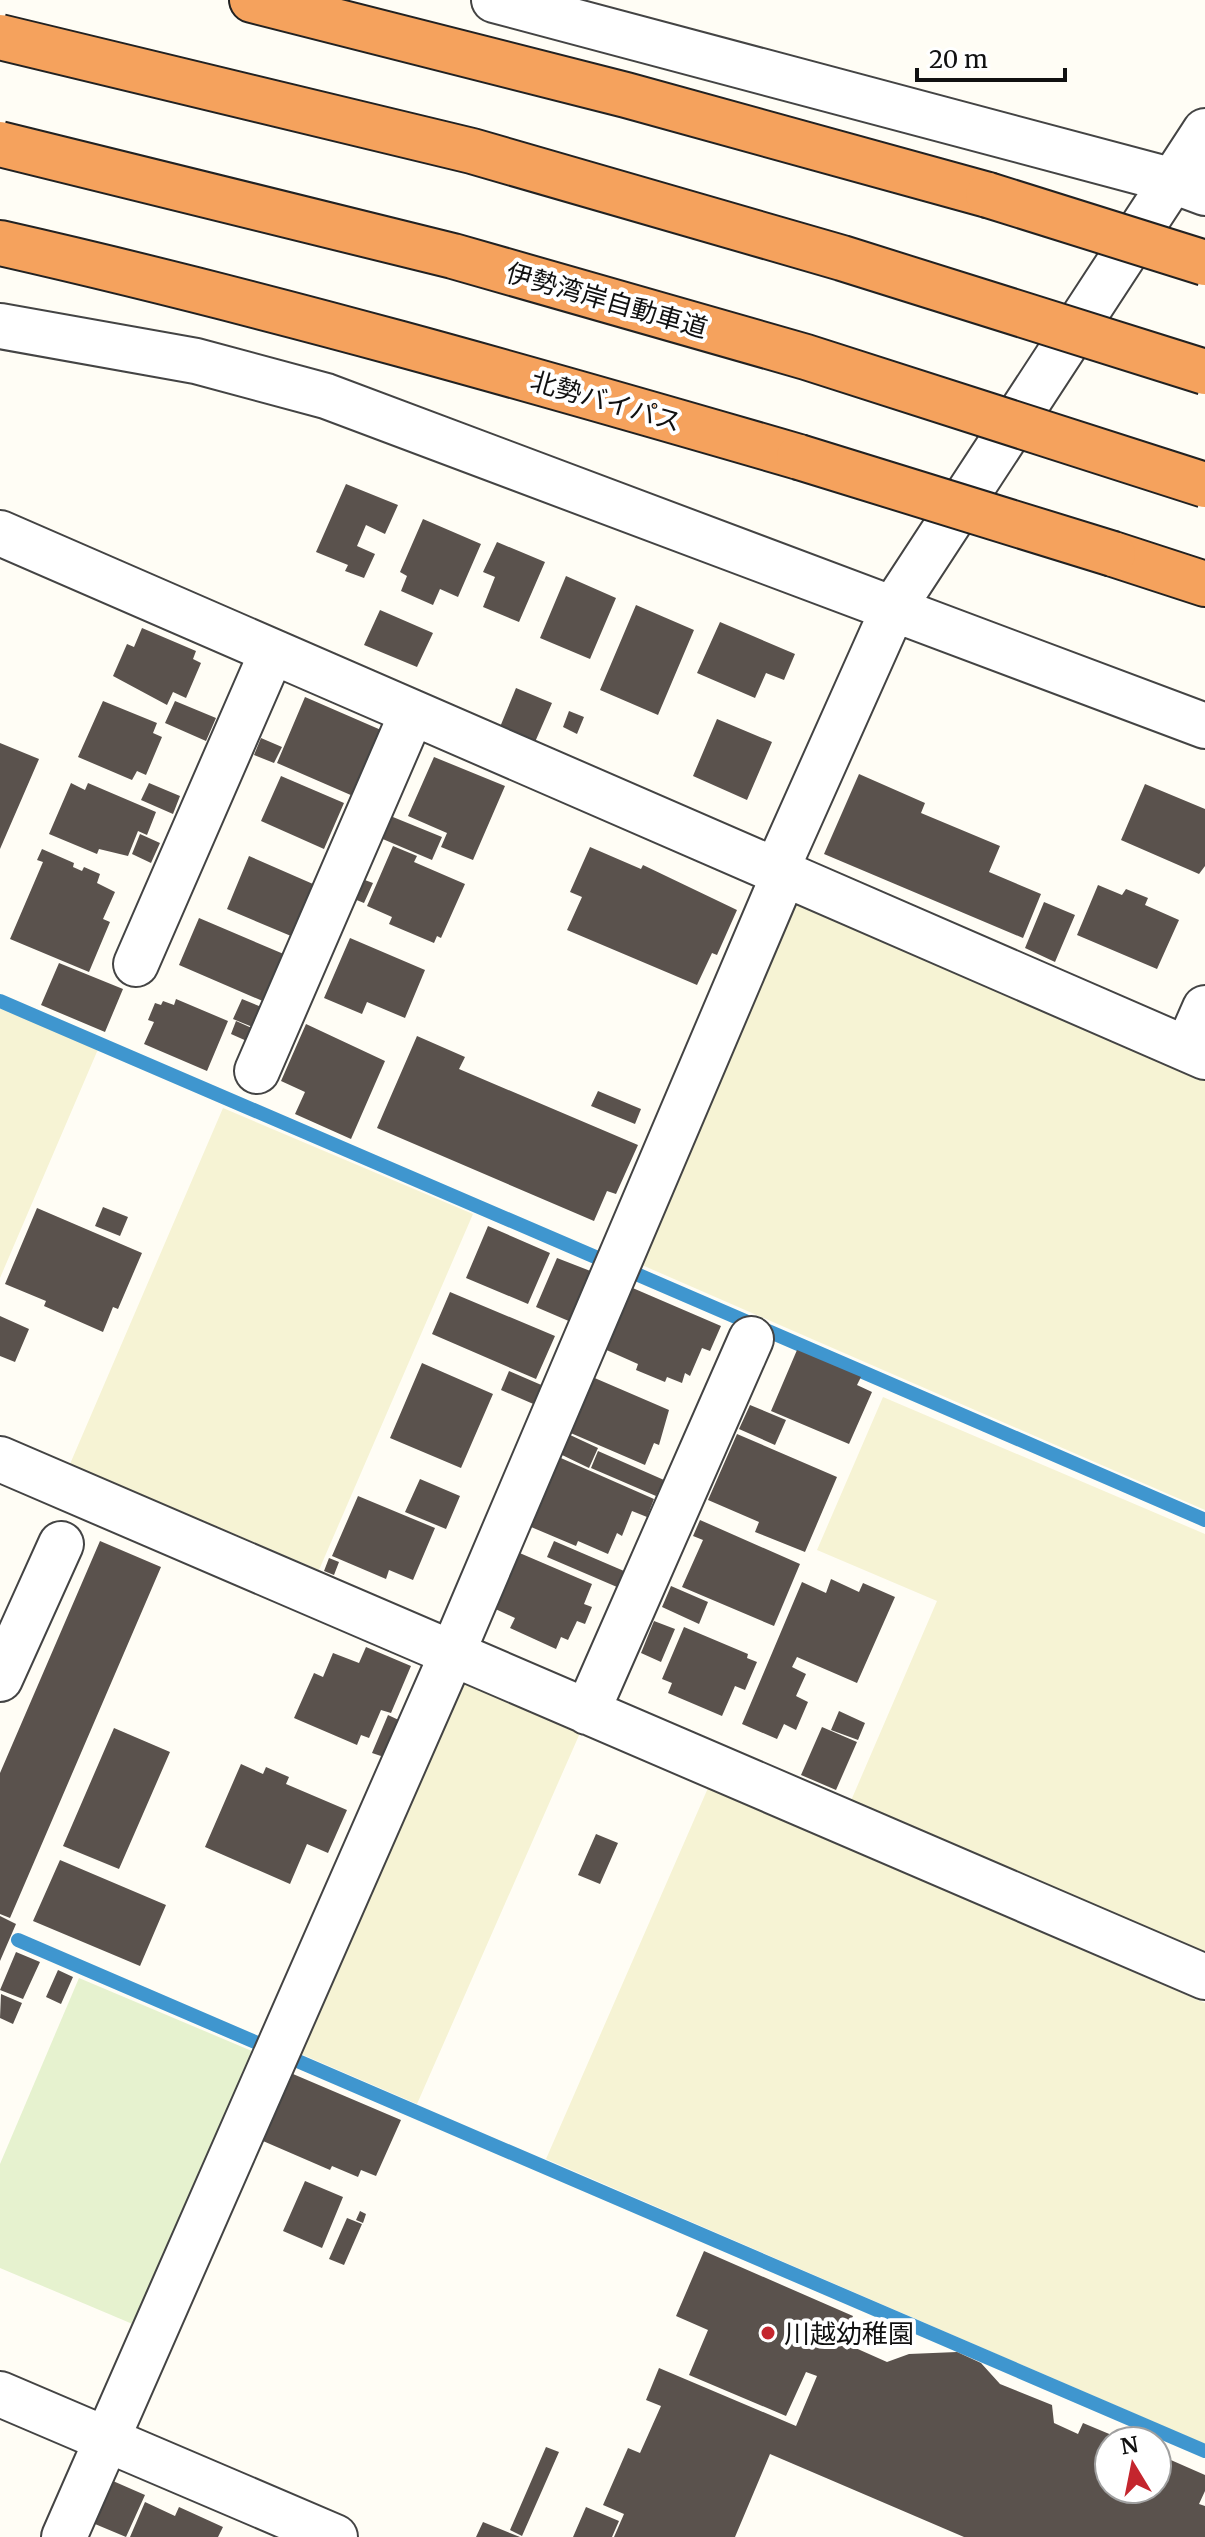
<svg xmlns="http://www.w3.org/2000/svg" width="1205" height="2537" font-family="Merriweather,'Noto Sans JP',serif">
  <style>
    .farmland { fill: #f6f3d4 }
    .pitch { fill: #e6f2cf }
    .lines { fill: none; stroke-linecap: round; stroke-linejoin: round }
    .stream { stroke: #3f96cf; stroke-width: 14 }
    .building { fill: #5a524d }
    .minor-casing { stroke: #444; stroke-width: 48 }
    .highway-casing { stroke: #222; stroke-width: 48 }
    .minor { stroke: #fff; stroke-width: 44 }
    .highway { stroke: #f5a25d; stroke-width: 44 }
    .highway-bridge-casing { stroke: #222; stroke-width: 48; stroke-linecap: butt }
    .highway-bridge { stroke: #f5a25d; stroke-width: 44 }
    .poi-dot { fill: #c4262e; stroke: #fff; stroke-width: 3 }
    .labels { text-anchor: middle; dominant-baseline: central; stroke-width: 8; stroke-linejoin: round; paint-order: stroke }
    .street-label { font-size: 26px; fill: #111; stroke: #fff }
    .poi-label { font-size: 26px; fill: #111; stroke: #fff; text-anchor: start }
  </style>
  <rect width="100%" height="100%" fill="#fffdf5"/>
  <path class="farmland" d="M792 898 1205 1079V1510L635 1262Z
    M0 1005 99 1047 0 1278Z
    M223 1108 473 1214 319 1570 70 1464Z
    M883 1397 1205 1534V1954L850 1803 937 1601 817 1550Z
    M456 1679 580 1733 417 2104 294 2051Z
    M708 1788 1205 2003V2444L546 2159Z"/>
  <path class="pitch" d="M79 1978 259 2054 142 2328 0 2268V2164Z"/>
  <g class="lines">
    <path class="stream" d="M0 1001 600 1259
      M634 1273 1205 1520
      M18 1940 262 2045
      M293 2059 1205 2451"/>
  </g>
  <path class="building" d="M346 484 398 505 385 534 366 525 357 546 375 554 364 578 345 571 348 565 316 552Z
    M423 519 481 544 458 597 440 589 433 605 401 591 407 576 400 572Z
    M497 542 545 562 519 622 483 607 495 577 483 572Z
    M566 576 616 598 590 659 540 638Z
    M636 605 694 630 658 715 600 690Z
    M380 610 433 633 417 667 364 645Z
    M720 622 795 654 784 680 766 673 755 698 697 673Z
    M142 628 196 651 193 659 201 663 186 698 173 692 167 705 113 676 127 644 134 647Z
    M516 688 552 703 535 742 500 727Z
    M305 697 381 730 353 796 277 763Z
    M103 701 157 723 153 733 162 737 146 775 137 771 132 780 78 757Z
    M175 701 216 718 206 741 165 723Z
    M569 711 584 717 577 734 563 727Z
    M717 719 772 742 747 800 693 776Z
    M261 738 282 747 274 763 254 755Z
    M0 743 39 759 0 849Z
    M434 757 505 786 473 860 441 847 447 833 408 816Z
    M859 774 925 803 921 813 1000 846 989 872 1041 894 1023 938 824 854Z
    M281 776 344 803 324 849 261 821Z
    M71 783 85 790 88 783 156 812 147 835 138 831 128 856 99 849 97 854 49 834Z
    M149 783 180 796 173 814 141 800Z
    M1145 784 1205 809V866L1199 874 1121 840Z
    M388 815 442 837 432 860 378 837Z
    M140 834 160 843 151 863 132 854Z
    M393 846 417 856 414 862 465 884 441 938 437 936 434 943 389 924 392 917 367 906Z
    M590 847 641 869 643 865 737 910 717 955 712 953 697 985 567 930 582 897 570 892Z
    M42 849 74 863 73 867 82 871 84 867 100 874 97 883 115 892 103 919 110 922 89 972 10 939 43 862 37 860Z
    M249 856 313 884 291 936 227 909Z
    M362 879 373 883 364 903 354 899Z
    M1098 885 1122 895 1126 889 1148 898 1145 905 1179 920 1157 969 1077 935Z
    M1044 902 1075 915 1055 962 1025 948Z
    M199 918 286 955 265 1002 179 965Z
    M350 938 425 970 405 1018 367 1002 362 1014 324 998Z
    M59 963 123 989 105 1032 41 1005Z
    M176 999 228 1021 207 1071 144 1044 154 1022 148 1020 155 1003 161 1005 163 1001 174 1005Z
    M242 999 264 1008 255 1028 233 1019Z
    M236 1021 254 1029 249 1042 231 1034Z
    M306 1024 385 1061 351 1139 295 1114 305 1092 281 1081Z
    M417 1036 465 1057 459 1069 638 1145 616 1194 607 1191 594 1221 377 1128Z
    M598 1091 641 1109 635 1124 591 1106Z
    M103 1207 128 1217 120 1236 95 1226Z
    M37 1208 142 1253 118 1309 113 1307 103 1332 44 1306 46 1301 5 1284Z
    M488 1226 550 1253 528 1304 466 1278Z
    M557 1258 593 1272 571 1322 536 1307Z
    M628 1286 721 1326 710 1351 702 1348 690 1376 685 1373 682 1383 667 1377 665 1382 636 1370 638 1364 602 1348Z
    M450 1292 555 1336 536 1379 432 1334Z
    M0 1316 29 1329 15 1362 0 1356Z
    M797 1350 861 1377 857 1385 872 1392 849 1444 771 1411Z
    M422 1363 493 1394 461 1468 390 1438Z
    M509 1371 546 1387 538 1406 501 1390Z
    M590 1376 669 1410 659 1445 654 1443 645 1465 566 1431Z
    M750 1405 786 1420 775 1445 739 1429Z
    M568 1434 598 1448 589 1468 560 1454Z
    M737 1434 837 1477 805 1552 755 1532 759 1522 708 1500Z
    M598 1451 664 1480 656 1496 591 1468Z
    M554 1455 654 1499 647 1517 632 1511 622 1536 617 1533 608 1554 578 1541 576 1546 524 1524Z
    M420 1479 460 1496 446 1529 405 1512Z
    M358 1496 435 1528 413 1580 389 1570 386 1579 332 1556Z
    M700 1520 800 1564 774 1626 682 1587 703 1540 693 1536Z
    M100 1541 161 1567 10 1918 0 1914V1773Z
    M554 1541 624 1571 617 1587 547 1557Z
    M515 1551 592 1584 584 1604 592 1607 585 1624 577 1621 568 1640 561 1637 556 1649 510 1628 515 1618 491 1607Z
    M329 1558 339 1562 334 1575 324 1571Z
    M831 1579 859 1592 863 1583 895 1597 857 1683 797 1657 792 1667 806 1674 796 1696 808 1702 796 1730 784 1724 777 1739 742 1724 802 1582 826 1593Z
    M671 1586 708 1602 699 1624 662 1607Z
    M654 1621 675 1629 661 1662 641 1653Z
    M684 1627 748 1654 747 1658 757 1662 745 1690 735 1686 722 1716 668 1693 672 1683 662 1679Z
    M366 1647 411 1666 391 1713 381 1710 369 1738 361 1735 357 1745 294 1718 314 1673 323 1677 333 1653 359 1663Z
    M839 1711 865 1723 858 1740 831 1730Z
    M388 1715 403 1722 387 1758 372 1753Z
    M822 1727 857 1742 836 1790 801 1775Z
    M114 1728 170 1752 119 1869 63 1846Z
    M241 1764 263 1774 266 1767 289 1777 286 1784 347 1810 328 1853 307 1844 290 1884 205 1847Z
    M596 1834 618 1843 600 1884 578 1875Z
    M60 1860 166 1905 140 1966 33 1921Z
    M0 1916 16 1924 0 1961Z
    M16 1952 40 1962 23 1999 0 1990Z
    M58 1970 73 1977 61 2004 46 1997Z
    M1 1994 22 2003 13 2024 0 2018Z
    M293 2074 401 2120 376 2176 361 2170 358 2177 332 2166 330 2170 263 2141Z
    M305 2181 343 2197 322 2248 283 2231Z
    M360 2211 366 2214 363 2223 356 2220Z
    M347 2218 362 2224 344 2265 329 2259Z
    M704 2251 853 2316 842 2342 887 2362 909 2354 957 2352 981 2363 1000 2384 1052 2405 1054 2423 1078 2434 1083 2423 1126 2441H1109V2489H1157V2468L1164 2457 1205 2475V2491L1199 2504 1205 2506V2537H964L770 2454 735 2537H614L624 2514 603 2505 628 2448 640 2453 661 2406 646 2400 659 2368 796 2426 817 2376 806 2372 786 2416 689 2375 708 2330 676 2316Z
    M546 2447 559 2452 522 2536 510 2530Z
    M113 2481 145 2495 126 2537 95 2524Z
    M145 2502 175 2516 179 2507 223 2527 218 2537H130Z
    M586 2507 619 2521 612 2537H573Z
    M483 2522 520 2537H476Z"/>
  <g class="lines">
    <defs>
      <path id="minor" d="M494 0 1170 180 1205 193
        M0 326 196 361 326 396 1205 726
        M0 533 1205 1057
        M776 871 894 607 1205 131
        M136 964 272 652
        M1187 1049 1205 1008
        M257 1071 412 713
        M0 1459 1205 1977
        M0 1679 61 1544
        M587 1712 751 1339
        M0 2394 335 2537
        M64 2537 452 1654 784 874"/>
      <path id="highway" d="M252 0 626 95 988 195
        M0 243C269 304 534 380 799 457
        M1113 554 1205 584"/>
    </defs>
    <use href="#minor" class="minor-casing"/>
    <use href="#highway" class="highway-casing"/>
    <use href="#minor" class="minor"/>
    <use href="#highway" class="highway"/>
    <defs>
      <path id="highway-bridge" d="M0 37 472 151 842 258 1205 372
        M0 144 453 256 806 357 1205 485
        M988 195 1205 263
        M799 457 1113 554"/>
    </defs>
    <use href="#highway-bridge" class="highway-bridge-casing"/>
    <use href="#highway-bridge" class="highway-bridge"/>
  </g>
  <circle class="poi-dot" cx="768" cy="2333" r="8"/>
  <g class="labels">
    <g class="street-label">
      <text transform="translate(607 300) rotate(16)">伊勢湾岸自動車道</text>
      <text transform="translate(606 401) rotate(16)">北勢バイパス</text>
    </g>
    <g class="poi-label">
      <text x="784" y="2333">川越幼稚園</text>
    </g>
  </g>
  <g transform="translate(1133 2465) rotate(350)"><circle r="38" fill="#ffffff" stroke="#a0a0a0" stroke-width="2"/>
  <path d="M0-6L14 30L0 20L-14 30Z" fill="#c4262e"/>
  <text y="-12" font-size="22" font-weight="bold" text-anchor="middle" fill="#111111">N</text>
  </g>
  <path d="M917 68v12h148v-12" fill="none" stroke="#111111" stroke-width="4"/>
  <text x="929" y="68" font-size="24" fill="#111111" stroke="#ffffff" stroke-width="6" paint-order="stroke">20 m</text>
</svg>
